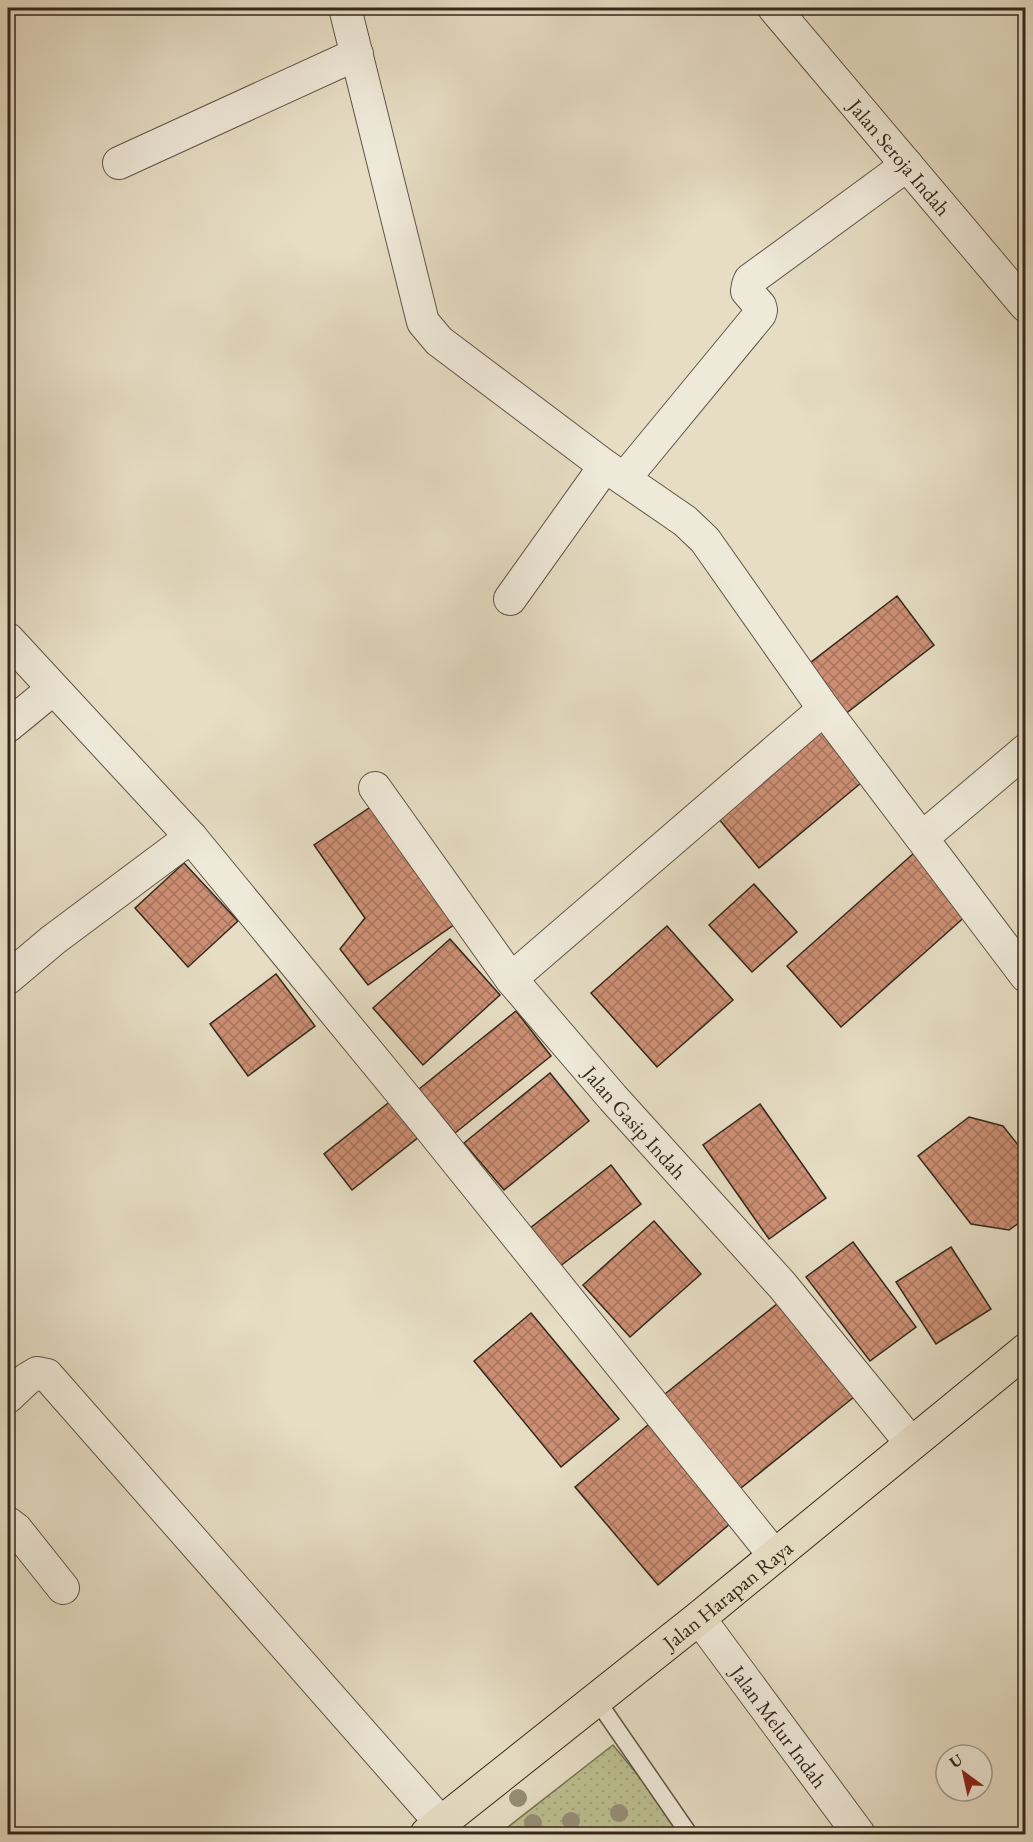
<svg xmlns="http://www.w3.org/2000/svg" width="1033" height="1842" font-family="'EB Garamond',serif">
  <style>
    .park { fill: url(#park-dots); stroke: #787456; stroke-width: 1.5 }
    .building { fill: url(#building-cross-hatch); stroke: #33281d; stroke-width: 1.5 }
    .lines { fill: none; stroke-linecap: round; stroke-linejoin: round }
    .lane-casing { stroke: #605547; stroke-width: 19 }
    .street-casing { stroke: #605547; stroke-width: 34 }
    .primary-casing { stroke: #33281d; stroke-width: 35 }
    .lane { stroke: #efe9d9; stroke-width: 16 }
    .street { stroke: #efe9d9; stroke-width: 32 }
    .primary { stroke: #e6ddc4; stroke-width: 33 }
    .tree { fill: #968e78 }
    .labels { text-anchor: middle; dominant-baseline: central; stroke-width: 4.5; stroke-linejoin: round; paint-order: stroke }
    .street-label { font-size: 21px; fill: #33281d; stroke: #efe9d9 }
  </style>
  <defs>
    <pattern id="park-dots" width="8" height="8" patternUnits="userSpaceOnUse" patternTransform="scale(1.5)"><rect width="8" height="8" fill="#bcbf90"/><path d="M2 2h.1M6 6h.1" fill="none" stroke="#a2a47c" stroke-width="1.8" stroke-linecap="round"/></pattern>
    <pattern id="building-cross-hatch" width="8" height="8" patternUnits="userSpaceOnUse" patternTransform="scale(1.5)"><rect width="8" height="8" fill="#cd8f74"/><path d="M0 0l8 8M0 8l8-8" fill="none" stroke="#a7755f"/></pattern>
  </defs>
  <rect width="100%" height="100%" fill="#e6ddc4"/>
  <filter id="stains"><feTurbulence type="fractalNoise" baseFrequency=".00333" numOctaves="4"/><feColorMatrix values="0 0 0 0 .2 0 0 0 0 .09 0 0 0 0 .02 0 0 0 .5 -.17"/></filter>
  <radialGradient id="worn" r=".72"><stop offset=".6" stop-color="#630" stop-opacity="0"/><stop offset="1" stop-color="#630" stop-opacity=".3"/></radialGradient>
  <path class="park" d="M613 1745 684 1831 685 1834H499Z"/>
  <path class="building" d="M897 596 934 645 844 715 806 666Z
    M817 719 867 778 759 868 710 808Z
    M372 806 455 924 368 985 340 949 365 918 314 845Z
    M914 853 968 914 841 1027 787 966Z
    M184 863 238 921 188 967 135 908Z
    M754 884 797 932 752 972 709 925Z
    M667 926 733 1000 657 1067 591 993Z
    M450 939 500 995 423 1065 373 1008Z
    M276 974 315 1026 248 1076 210 1024Z
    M516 1011 551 1056 455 1133 419 1089Z
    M550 1073 589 1121 504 1190 464 1143Z
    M392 1100 420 1136 352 1190 324 1154Z
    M760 1104 826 1198 769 1239 703 1145Z
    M969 1117 1003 1126 1026 1155V1218L1009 1230 971 1224 918 1156Z
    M611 1165 641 1204 559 1267 529 1229Z
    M654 1221 701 1274 630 1337 583 1285Z
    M853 1242 916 1327 870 1361 806 1277Z
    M951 1247 991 1309 936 1344 896 1282Z
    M788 1295 864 1389 731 1496 655 1402Z
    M531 1313 619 1419 561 1467 474 1361Z
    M655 1419 738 1517 658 1585 575 1487Z"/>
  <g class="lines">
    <defs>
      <path id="lane" d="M596 1699 689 1834"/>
      <g id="street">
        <path d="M345 8 423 322 439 341 605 466 685 521 705 540 824 709 1026 976"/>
        <path id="s1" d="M774 8 1026 306"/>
        <path d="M119 163 357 54"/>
        <path d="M624 479 760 314 761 310 760 306 747 291 748 285 750 280 907 165"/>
        <path d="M510 599 605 466"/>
        <path d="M8 639 191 837 422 1118 774 1555"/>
        <path d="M8 726 53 689"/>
        <path id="s2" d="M375 788 511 979 613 1098 782 1285 911 1443"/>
        <path d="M922 838 1026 750"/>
        <path d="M8 978 53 940 191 837"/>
        <path d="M511 979 824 709"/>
        <path d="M8 1397 27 1379 37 1373 47 1375 441 1823"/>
        <path d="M8 1523 16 1529 63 1588"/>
        <path id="s3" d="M699 1618 859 1834"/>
      </g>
      <g id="primary">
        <path id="s4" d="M427 1834 699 1618 1026 1350"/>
      </g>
    </defs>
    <use href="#lane" class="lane-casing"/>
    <use href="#street" class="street-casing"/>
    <use href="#primary" class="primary-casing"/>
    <use href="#lane" class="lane"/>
    <use href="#street" class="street"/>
    <use href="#primary" class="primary"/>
  </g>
  <g class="tree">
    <circle cx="518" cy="1798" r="9"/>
    <circle cx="619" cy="1813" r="9"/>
    <circle cx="571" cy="1821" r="9"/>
    <circle cx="533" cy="1823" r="9"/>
  </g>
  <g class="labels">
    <g class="street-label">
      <text stroke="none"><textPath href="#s1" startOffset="195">Jalan Seroja Indah</textPath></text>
      <text stroke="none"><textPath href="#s2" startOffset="424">Jalan Gasip Indah</textPath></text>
      <text stroke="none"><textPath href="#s4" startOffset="384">Jalan Harapan Raya</textPath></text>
      <text stroke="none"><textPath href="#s3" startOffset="135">Jalan Melur Indah</textPath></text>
    </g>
  </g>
  <rect width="1033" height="1842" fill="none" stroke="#e6ddc4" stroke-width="30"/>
  <rect x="9" y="9" width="1015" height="1824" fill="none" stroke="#33281d" stroke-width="3"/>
  <rect x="15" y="15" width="1003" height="1812" fill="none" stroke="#33281d" stroke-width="1.5"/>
  <g transform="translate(964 1773) rotate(327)"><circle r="28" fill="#efe9d9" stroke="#a49c8e" stroke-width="1.5"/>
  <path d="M0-4.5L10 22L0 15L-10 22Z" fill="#8f2418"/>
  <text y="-9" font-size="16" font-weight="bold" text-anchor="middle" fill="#33281d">U</text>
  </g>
  <rect width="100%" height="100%" filter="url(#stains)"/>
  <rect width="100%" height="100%" fill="url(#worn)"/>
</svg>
